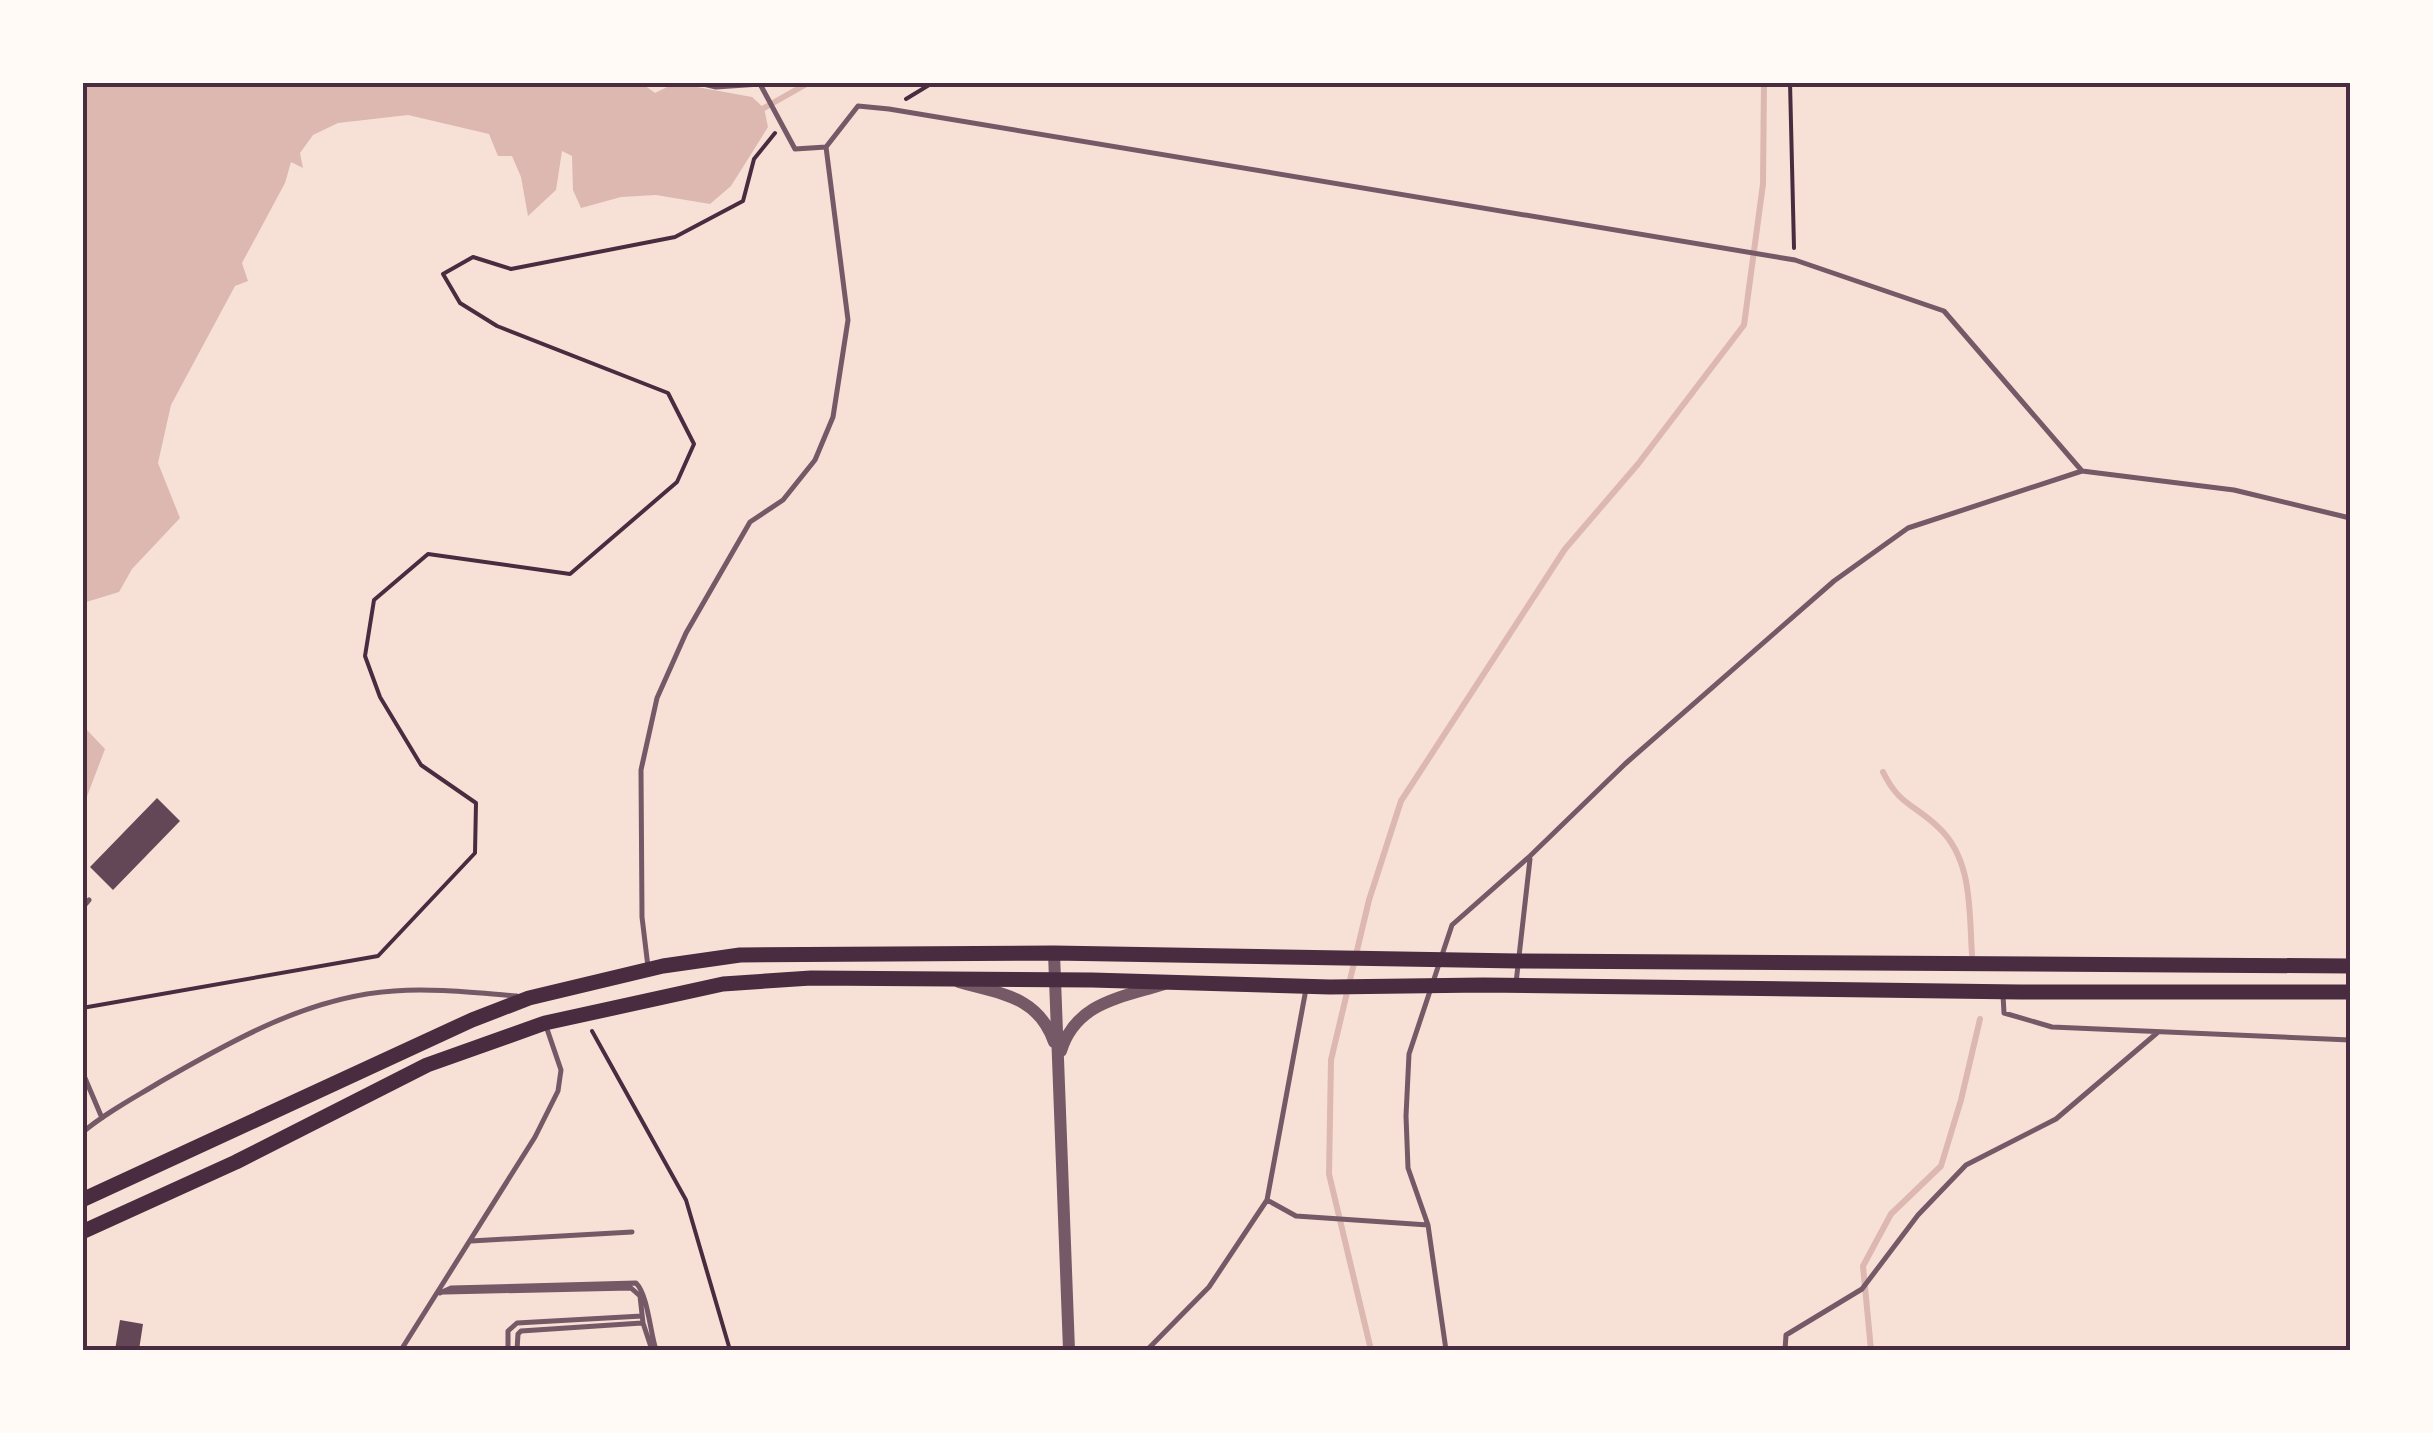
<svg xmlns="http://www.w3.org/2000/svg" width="2433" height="1433" font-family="Cabin,sans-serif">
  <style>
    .water { fill: #dcb8b0 }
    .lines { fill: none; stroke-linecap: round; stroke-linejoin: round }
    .stream { stroke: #dcb8b0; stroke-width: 6 }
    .building { fill: #644757 }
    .path { stroke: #4a2c40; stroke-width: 4 }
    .service { stroke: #755966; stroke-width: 5 }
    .tertiary { stroke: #755966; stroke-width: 12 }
    .primary { stroke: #4a2c40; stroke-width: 15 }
    .neatline { fill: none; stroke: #4a2c40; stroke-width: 4 }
  </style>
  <rect width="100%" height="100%" fill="#f7e1d7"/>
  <path class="water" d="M640 82 655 93 675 83 752 97 764 108 768 127 731 186 710 204 656 195 621 197 581 208 573 190 572 156 562 151 556 190 528 216 521 177 512 156H498L489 134 408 115 338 123 313 135 300 153 303 168 291 162 285 183 242 263 248 281 235 286 171 405 158 463 180 518 132 569 119 592 83 603V83Z
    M83 708 87 730 105 749 83 807Z"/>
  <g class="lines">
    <path class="stream" d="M764 108 810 82
      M1883 772C1899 805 1914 804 1938 827 1973 859 1969 911 1972 955
      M1371 1350 1329 1174 1331 1060 1369 900 1401 801 1565 549 1638 464 1744 325 1763 184 1764 82
      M1871 1350 1863 1266 1891 1214 1941 1166 1961 1100 1980 1019"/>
  </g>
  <path class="building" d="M157 798 180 821 113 890 90 867Z
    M120 1320 143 1324 139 1350H115Z"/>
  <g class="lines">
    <path class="path" d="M1790 82 1794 248
      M906 99 934 82
      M82 1008 378 956 475 853 476 803 421 765 380 697 365 656 374 600 428 554 570 574 677 482 694 444 668 393 497 326 460 303 443 274 473 257 511 269 675 237 743 201 754 159 775 133
      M592 1031 686 1200 730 1350"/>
    <path class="service" d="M695 82 716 87 760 84 795 149 826 147 858 106 889 109 1795 260 1944 311 2082 471
      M82 908 89 900
      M648 967 642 917 641 770 657 698 686 633 750 522 783 500 815 460 833 417 848 320 826 147
      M1516 983 1530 859
      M2003 995 2004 1013 2052 1027 2350 1040
      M82 1071 102 1118
      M82 1133C105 1113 134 1098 160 1082 231 1041 310 996 394 991 434 988 476 993 517 996
      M1267 1200 1296 1216 1428 1225
      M471 1241 632 1232
      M445 1292 631 1288 640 1296 643 1323 652 1350
      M440 1293 451 1288 636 1283C648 1295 650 1332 656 1350
      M401 1350 535 1137 558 1091 561 1070 546 1026
      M508 1350V1331L517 1323 642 1316
      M517 1350 518 1334 521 1331 642 1323
      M1147 1350 1209 1287 1267 1200 1306 989
      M1446 1350 1428 1225 1408 1168 1406 1116 1409 1054 1452 925 1530 856 1625 764 1834 581 1908 528 2082 471 2234 490 2350 518
      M1785 1350 1786 1335 1862 1289 1918 1215 1966 1165 2056 1119 2157 1033"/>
    <path class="tertiary" d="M1054 953 1069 1350
      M959 982C1001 994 1038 996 1054 1042
      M1061 1051C1076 1002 1121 998 1164 984"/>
    <path class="primary" d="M82 1200 472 1020 529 998 663 966 740 955 1054 953 1518 961 2350 966
      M82 1232 236 1162 427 1065 545 1023 723 984 811 978 1092 980 1330 987 1483 985 2020 992H2350"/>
  </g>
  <rect width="2433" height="1433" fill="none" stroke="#fffaf5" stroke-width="170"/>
  <rect x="85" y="85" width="2263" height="1263" class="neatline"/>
</svg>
